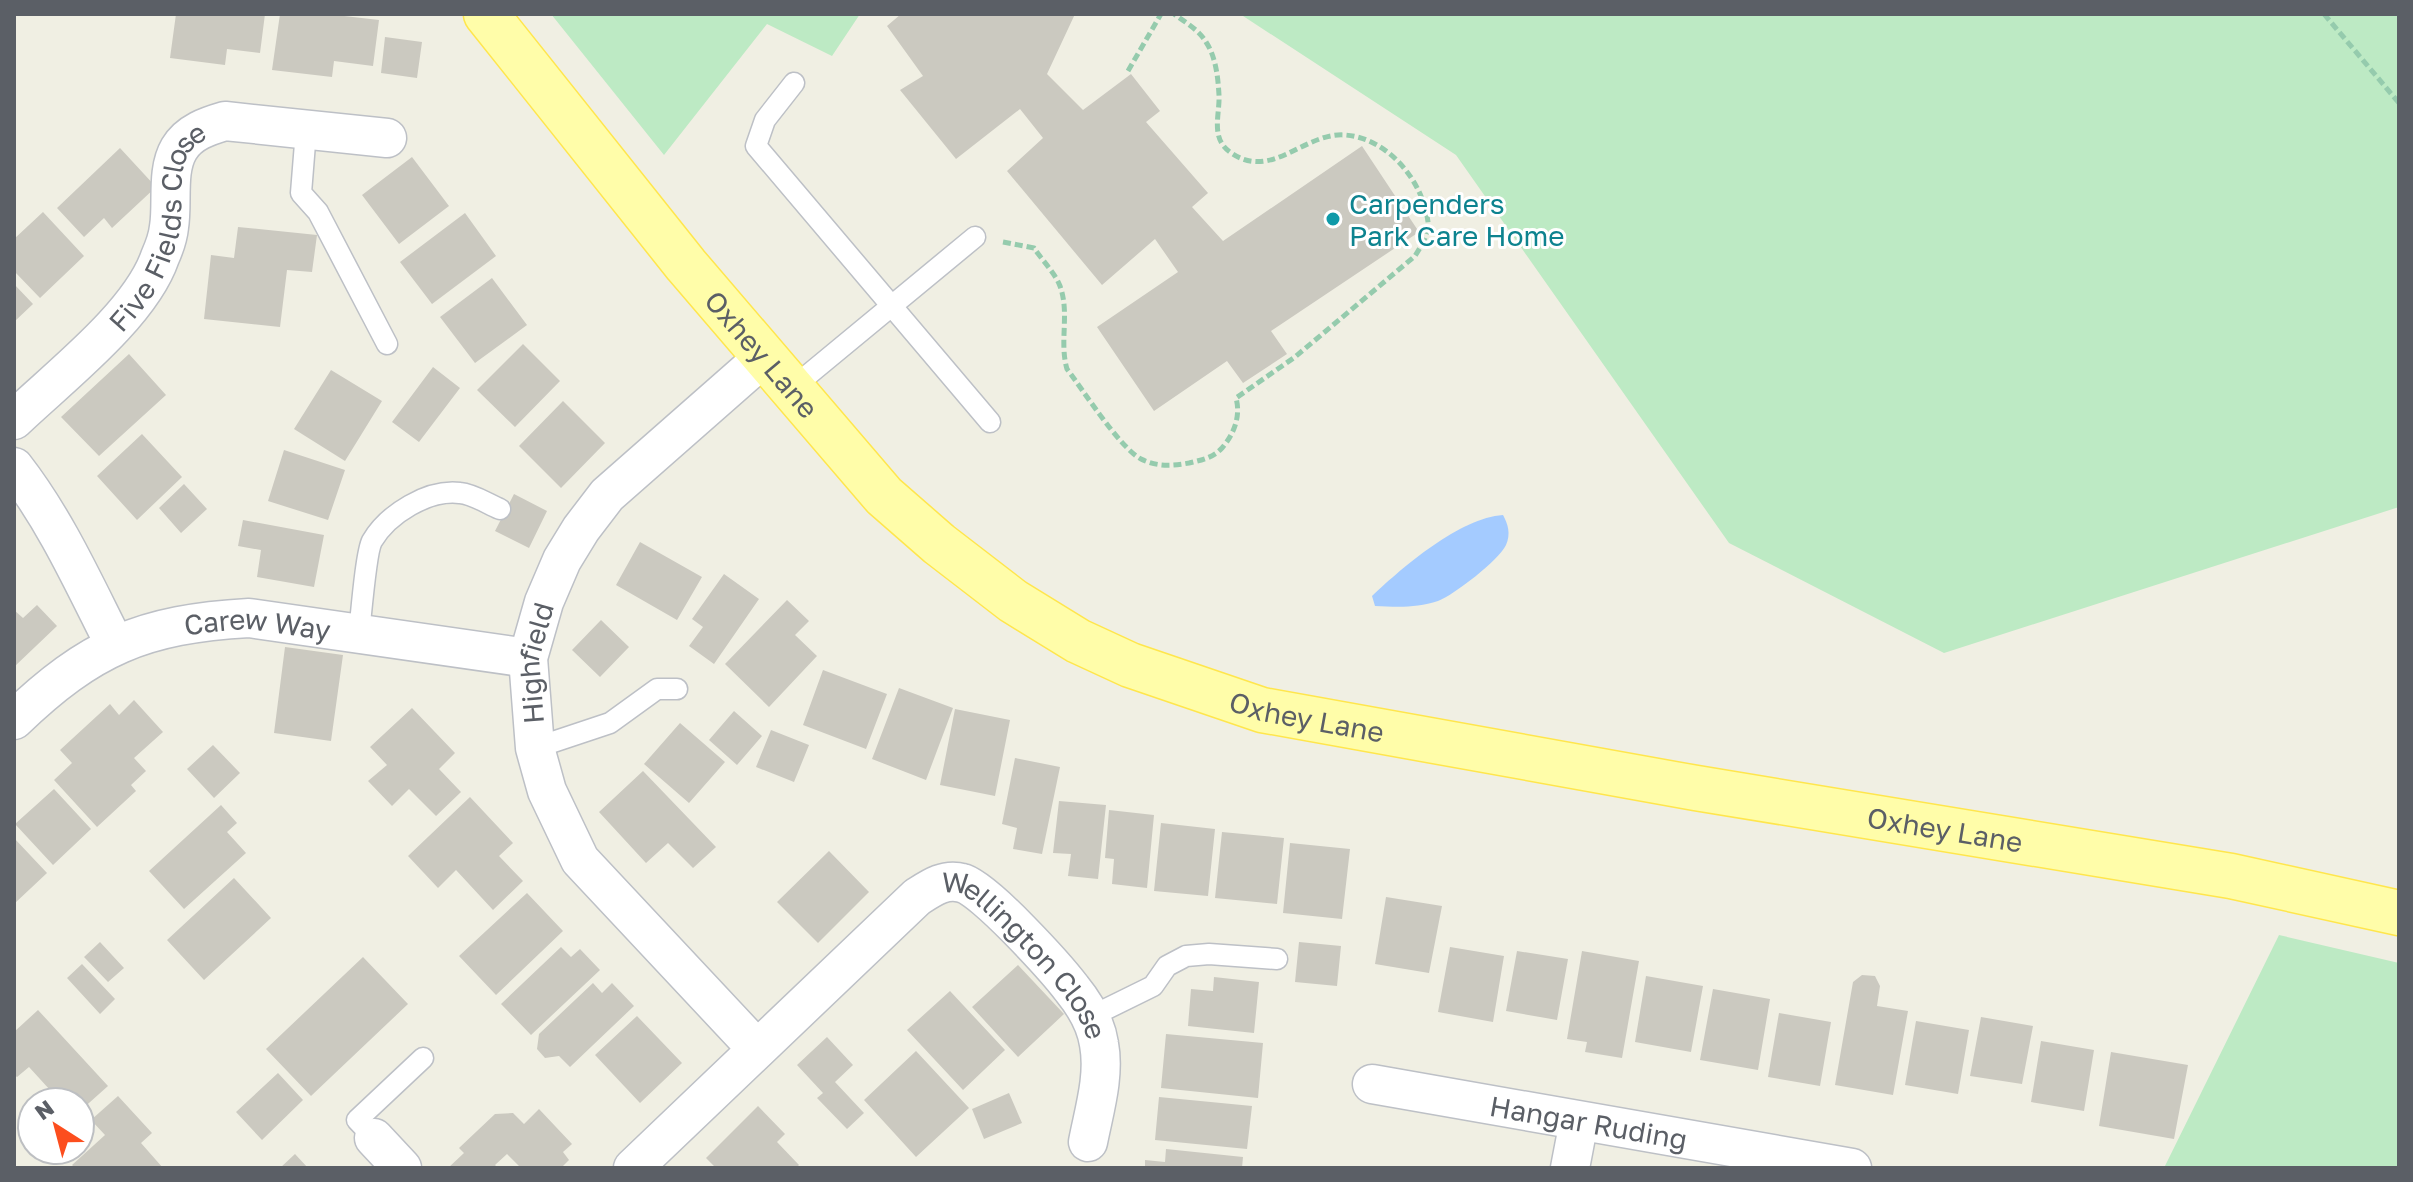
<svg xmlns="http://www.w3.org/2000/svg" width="2413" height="1182" font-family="'Golos Text',sans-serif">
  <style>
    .green { fill: #bdeac4 }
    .water { fill: #a4cbff }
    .building { fill: #cbc9c0 }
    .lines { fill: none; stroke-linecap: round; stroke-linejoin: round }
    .service-casing { stroke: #bdc0c6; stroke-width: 23 }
    .minor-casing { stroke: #bdc0c6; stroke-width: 41 }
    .primary-casing { stroke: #ffe64d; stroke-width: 47 }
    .path { stroke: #95cbad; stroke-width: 5; stroke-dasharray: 8 4; stroke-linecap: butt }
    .service { stroke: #fff; stroke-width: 20 }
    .minor { stroke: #fff; stroke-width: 38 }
    .primary { stroke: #fffda9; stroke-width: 44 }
    .culture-dot { fill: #0f9aa8; stroke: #fff; stroke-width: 3 }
    .labels { text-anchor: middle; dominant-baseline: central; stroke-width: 6; stroke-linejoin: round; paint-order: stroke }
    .culture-label { font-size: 28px; fill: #0d838f; stroke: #fff; text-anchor: start }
    .street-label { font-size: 28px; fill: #5b5f66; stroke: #fff }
  </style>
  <rect width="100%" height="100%" fill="#f0efe3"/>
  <path class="green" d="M551 14H860L832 56 767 24 664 155Z
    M1240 14H2399V507L1944 653 1729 543 1456 155Z
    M2279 935 2399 963V1168H2164Z"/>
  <path class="water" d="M1503 515C1508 524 1511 534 1506 545 1499 560 1454 595 1438 601 1417 608 1398 607 1375 606L1372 596C1404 566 1460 518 1503 515Z"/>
  <path class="building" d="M176 14H265L260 53 227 49 225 65 170 58Z
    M280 14H327L379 20 373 66 334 61 332 77 272 70Z
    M901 14H1075L1047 74 1083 110 1131 74 1160 111 1146 122 1208 193 1192 207 1223 241 1362 146 1419 232 1271 331 1287 354 1243 383 1227 361 1154 411 1097 327 1178 272 1155 239 1102 285 1007 171 1043 138 1020 109 956 159 900 90 923 76 887 26Z
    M385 37 422 42 417 78 381 73Z
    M120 148 156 187 112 228 104 218 84 237 57 208Z
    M412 157 449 206 399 244 362 195Z
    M43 212 84 256 40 298 14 271V239Z
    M465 213 496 256 432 304 400 262Z
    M238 227 317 235 312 272 287 270 280 327 204 319 211 255 234 258Z
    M492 278 527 325 475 363 440 317Z
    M14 284 33 304 14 322Z
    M523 344 560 381 515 427 477 390Z
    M129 354 166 395 99 456 61 417Z
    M433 367 460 388 419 442 392 422Z
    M331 370 382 401 345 461 294 429Z
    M563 401 605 443 561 488 519 446Z
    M142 434 182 477 137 520 97 476Z
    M284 450 345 470 328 520 268 501Z
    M184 484 207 509 181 533 159 508Z
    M514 494 547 511 529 548 495 531Z
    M243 520 324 535 314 587 257 577 261 550 238 546Z
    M640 542 702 577 677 620 616 585Z
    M724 574 759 599 714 664 689 646 703 627 692 619Z
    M787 600 809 621 795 635 817 656 769 707 725 664Z
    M37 605 57 626 14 667V610L23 618Z
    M601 620 629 647 600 677 572 650Z
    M285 647 343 655 331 741 274 733Z
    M823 670 887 694 866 749 803 725Z
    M899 688 953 708 926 780 872 759Z
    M134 700 163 732 134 758 146 771 131 785 136 791 97 827 54 780 72 763 60 750 110 704 119 715Z
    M412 708 455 753 439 769 461 792 436 816 409 789 392 806 368 781 387 765 370 747Z
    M955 709 1010 720 995 796 940 785Z
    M734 711 762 736 737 765 709 740Z
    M680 723 725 762 689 803 644 764Z
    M771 730 809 745 794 782 756 767Z
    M213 745 240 773 214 798 187 769Z
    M1015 758 1060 767 1042 854 1013 849 1017 828 1002 824Z
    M643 771 716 847 693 868 668 843 646 863 599 812Z
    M54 789 91 829 53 865 15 824Z
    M470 797 513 843 499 856 523 881 493 910 456 870 438 888 408 856Z
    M1059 801 1106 805 1098 879 1068 876 1071 854 1053 853Z
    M221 805 237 823 227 832 246 853 184 909 149 871Z
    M1109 810 1154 815 1147 888 1112 884 1114 859 1105 858Z
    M1161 823 1215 829 1208 896 1154 891Z
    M1222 832 1284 838 1277 904 1215 898Z
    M14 838 47 873 14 904Z
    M1290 843 1350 849 1342 919 1283 913Z
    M829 851 869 892 818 943 777 902Z
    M234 878 271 918 204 980 167 940Z
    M527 893 563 931 496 995 459 956Z
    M1386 897 1442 906 1429 973 1375 964Z
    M100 942 124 968 108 982 84 957Z
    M1299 942 1341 946 1337 986 1295 982Z
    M561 947 571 957 580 949 600 970 531 1035 501 1004Z
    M1450 947 1504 956 1493 1022 1438 1012Z
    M1517 951 1568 959 1557 1020 1506 1011Z
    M1582 951 1639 961 1622 1058 1585 1052 1587 1042 1567 1039Z
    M363 957 408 1004 311 1096 266 1049Z
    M82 964 115 999 100 1014 67 978Z
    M1018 965 1064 1014 1018 1057 972 1007Z
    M1862 975 1875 976 1880 986 1877 1006 1908 1011 1893 1095 1835 1085 1853 982Z
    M1646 976 1703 986 1691 1052 1635 1042Z
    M1214 977 1259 982 1254 1033 1188 1026 1191 989 1213 991Z
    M593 983 602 993 612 983 634 1006 570 1067 559 1056 545 1058 537 1049 539 1034Z
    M1713 989 1770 999 1758 1070 1700 1060Z
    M950 991 1005 1050 963 1090 907 1030Z
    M38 1010 108 1086 80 1111V1102H38L50 1090 29 1067 17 1077 14 1075V1032Z
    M1779 1013 1831 1022 1820 1086 1768 1077Z
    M637 1016 682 1063 640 1103 595 1055Z
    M1981 1017 2033 1026 2022 1084 1970 1076Z
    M1916 1021 1969 1030 1958 1094 1905 1085Z
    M1166 1034 1263 1043 1258 1098 1161 1088Z
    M827 1037 853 1065 835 1082 864 1113 847 1129 817 1098 823 1093 797 1065Z
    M2041 1041 2094 1050 2084 1111 2031 1102Z
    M916 1051 969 1108 916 1157 864 1100Z
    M2111 1052 2188 1065 2174 1139 2099 1126Z
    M278 1073 303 1100 262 1140 236 1112Z
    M1009 1093 1022 1123 984 1139 972 1109Z
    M118 1096 152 1133 141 1143 163 1168H75L72 1165 105 1135 91 1120Z
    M1159 1097 1252 1106 1247 1149 1155 1140Z
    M758 1106 785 1134 777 1142 799 1165 796 1168H716L706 1158Z
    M539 1109 572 1144 563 1152 569 1160 561 1168H521L507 1154 495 1165 498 1168H448L464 1153 459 1148 495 1114 513 1113 524 1124Z
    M1166 1149 1243 1157 1242 1168H1145V1160L1165 1162Z
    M295 1154 308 1168H280Z"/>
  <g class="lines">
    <defs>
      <path id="service" d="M794 83 765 120 756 146 990 422
        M306 131 301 193 318 212 387 344
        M791 389 975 237
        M359 633C361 616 366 552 372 541 388 514 428 489 460 493 473 494 488 504 500 509
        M535 748 610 723 657 689H677
        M1090 1017 1153 986 1167 966 1186 956 1209 954 1277 959
        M374 1138 357 1120 423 1058"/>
      <g id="minor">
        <path id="s1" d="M14 420C59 377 140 315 160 257 164 248 168 237 169 227 173 203 166 171 179 149 189 132 208 126 225 121L387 138"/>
        <path d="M14 467C56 521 84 584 115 645"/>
        <path id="s2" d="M14 720C90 647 143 624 249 618L528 658"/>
        <path id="s3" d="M757 1049 580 860 547 791 535 748 528 658 544 602 562 560 581 529 607 495 764 357"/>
        <path id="s4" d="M1372 1084 1852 1168"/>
        <path d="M374 1138 402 1168"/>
        <path id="s5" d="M633 1168 917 897C931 888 945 878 962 883 983 887 1057 969 1072 989 1085 1005 1096 1024 1099 1044 1105 1076 1094 1111 1088 1142"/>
        <path d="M1570 1168 1579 1121"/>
      </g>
      <g id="primary">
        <path id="s6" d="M486 14 686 265 884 496 939 544 1013 601 1078 641 1130 665 1262 710 1696 788 2231 876 2399 913"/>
      </g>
    </defs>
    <use href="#service" class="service-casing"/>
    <use href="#minor" class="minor-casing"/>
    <use href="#primary" class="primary-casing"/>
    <path class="path" d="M2324 14 2399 103
      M1128 71 1161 14
      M1003 242 1034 248C1042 260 1055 273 1060 286 1070 313 1059 342 1067 369 1083 390 1120 448 1141 459 1157 467 1172 466 1189 463 1201 460 1213 458 1222 448 1234 434 1241 416 1236 398L1295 357 1415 256C1421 246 1429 235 1428 222 1423 181 1388 138 1345 135 1304 132 1271 182 1230 152 1210 138 1220 114 1219 95 1218 78 1216 57 1206 42 1199 30 1185 22 1174 14"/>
    <use href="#service" class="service"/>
    <use href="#minor" class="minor"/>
    <use href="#primary" class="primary"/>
  </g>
  <circle class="culture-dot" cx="1333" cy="219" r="8"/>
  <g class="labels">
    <g class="culture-label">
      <text x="1349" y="203">Carpenders<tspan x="1349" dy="32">Park Care Home</tspan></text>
    </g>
    <g class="street-label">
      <text stroke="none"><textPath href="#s1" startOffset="250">Five Fields Close</textPath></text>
      <text stroke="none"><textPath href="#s6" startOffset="438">Oxhey Lane</textPath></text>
      <text stroke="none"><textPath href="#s2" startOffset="272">Carew Way</textPath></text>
      <text stroke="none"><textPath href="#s3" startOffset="466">Highfield</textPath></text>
      <text stroke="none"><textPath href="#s6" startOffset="1110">Oxhey Lane</textPath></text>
      <text stroke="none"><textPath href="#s6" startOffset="1758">Oxhey Lane</textPath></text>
      <text stroke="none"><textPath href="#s5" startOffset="536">Wellington Close</textPath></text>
      <text stroke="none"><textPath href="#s4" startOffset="220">Hangar Ruding</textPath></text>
    </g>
  </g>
  <rect width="2413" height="1182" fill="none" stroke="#5b5f66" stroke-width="32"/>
  <g transform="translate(56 1126) rotate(324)"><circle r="38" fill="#ffffff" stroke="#bdbfc2" stroke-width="2"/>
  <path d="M0-6L14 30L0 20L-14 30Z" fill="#fc4e1e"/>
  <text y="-12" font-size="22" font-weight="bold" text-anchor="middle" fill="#5b5f66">N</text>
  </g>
</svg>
